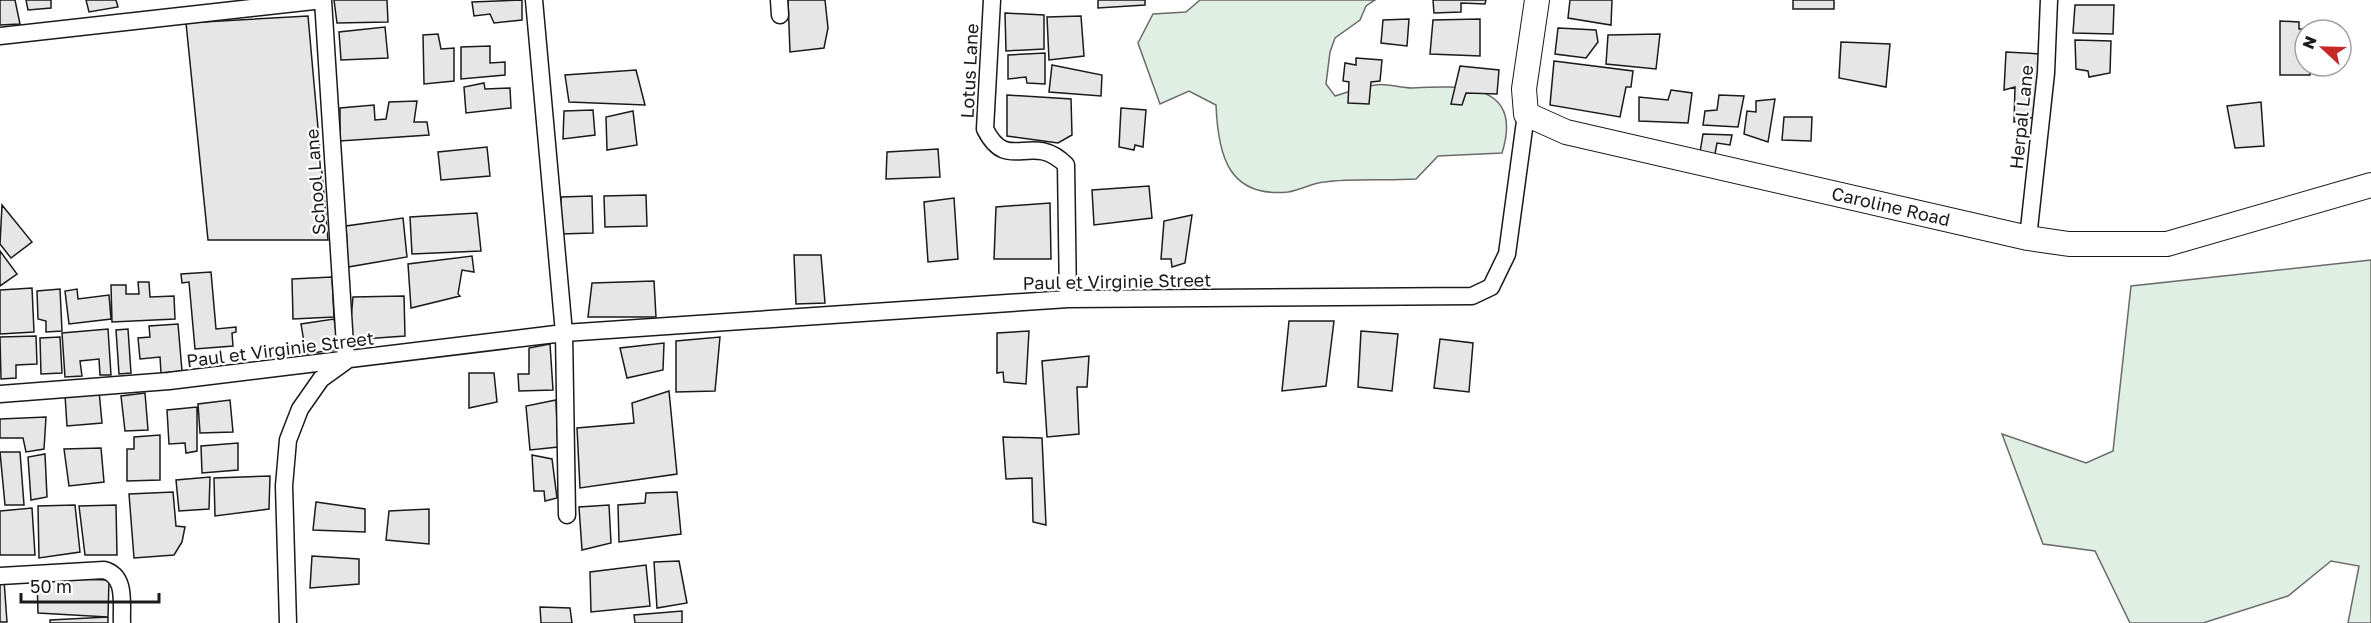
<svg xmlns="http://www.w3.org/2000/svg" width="2371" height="623" font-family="'Golos Text',sans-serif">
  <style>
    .green { fill: #e0efe3; stroke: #6a6a6a; stroke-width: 1.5 }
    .building { fill: #e6e6e6; stroke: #1a1a1a; stroke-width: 1.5 }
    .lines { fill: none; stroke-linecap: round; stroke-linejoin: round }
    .minor-casing { stroke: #1a1a1a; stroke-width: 19 }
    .secondary-casing { stroke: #1a1a1a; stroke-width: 26 }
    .minor { stroke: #fff; stroke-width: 16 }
    .secondary { stroke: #fff; stroke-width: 24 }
    .labels { text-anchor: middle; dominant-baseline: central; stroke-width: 4.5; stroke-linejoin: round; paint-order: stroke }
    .street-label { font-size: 18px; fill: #1a1a1a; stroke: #fff }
  </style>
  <rect width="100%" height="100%" fill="#fff"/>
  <path class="green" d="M1200 0H1375L1366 6 1360 20 1335 38 1330 52 1326 84 1335 96C1348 92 1362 87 1375 85 1387 83 1400 88 1412 88 1463 85 1524 83 1502 153L1438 156 1416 179C1385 181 1355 178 1324 182 1312 183 1301 190 1288 192 1228 198 1218 155 1216 105L1189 91 1160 104 1138 43 1153 14 1186 12Z
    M2371 260V623H2348L2359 566 2331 561 2288 596 2203 623H2130L2095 551 2043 544 2002 434 2086 463 2113 451 2131 286Z"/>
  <path class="building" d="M0 0H15L20 24 0 25Z
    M26 0H51V8L28 10Z
    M86 0H116L118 7 89 12Z
    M334 0H387L388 22 337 23Z
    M522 0V20L494 23 490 14 474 16 472 2Z
    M788 0H825L828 28 824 48 790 52Z
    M1098 0H1145V5L1098 8Z
    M1433 0H1486L1485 4 1461 3V12L1434 13Z
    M1570 0H1612L1611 25 1568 18Z
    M1793 0H1834V9H1793Z
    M2075 5H2114L2113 34 2073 33Z
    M1005 13 1044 15V49L1006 51Z
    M308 16 328 240H208L186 23Z
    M1081 16 1084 56 1049 60 1047 17Z
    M1409 19 1407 46 1381 43 1383 20Z
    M1480 19V56L1430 54 1433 20Z
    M2280 21 2299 22V29H2311L2305 30V66H2310V75H2280Z
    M385 27 388 58 341 60 339 32Z
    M1558 28 1596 30 1598 42 1586 58 1555 54Z
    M438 34 441 49 454 48V81L424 84 423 35Z
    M1660 34 1656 69 1606 64 1608 35Z
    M2075 40 2111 41 2110 73 2089 77 2088 71 2076 69Z
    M1841 42 1890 44 1886 87 1839 78Z
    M490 46V63L505 62V75L461 79V47Z
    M2006 52 2041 54 2035 117 2014 122 2015 87 2004 90Z
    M1045 53V84L1027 83 1026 77 1008 79V55Z
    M1356 58 1382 60 1380 81 1371 82 1369 104 1348 103 1349 82 1343 81 1345 63 1356 65Z
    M1554 61 1633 71 1631 87H1626L1620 117 1550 105Z
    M1052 65 1102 75 1101 96 1049 92Z
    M1460 66 1499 70 1497 94 1466 93 1462 105 1451 104Z
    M636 70 645 105 569 102 565 75Z
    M484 83 485 89 510 88 511 108 466 113 464 87Z
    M1671 90 1692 93 1688 123 1639 121V97L1668 100Z
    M1007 95 1071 99 1072 135 1058 143 1007 136Z
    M1719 95 1744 96 1738 127 1703 125 1705 111 1717 110Z
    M1775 99 1768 142 1744 134 1747 111 1756 112V101Z
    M417 101 414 122H427L429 135 340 141V108L374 105 375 120 386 119 389 102Z
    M2261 102 2264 146 2235 148 2227 106Z
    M1121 108 1146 110 1143 147 1135 145 1134 150 1119 147Z
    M593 110 595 135 563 139 564 111Z
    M633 111 637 145 607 150 606 117Z
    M1784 117H1812L1811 141 1782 140Z
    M1703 134 1732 135 1730 145 1717 143 1715 154 1700 152Z
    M487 147 490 176 441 180 438 152Z
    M938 149 940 177 886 179 887 152Z
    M1149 186 1152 218 1094 225 1092 190Z
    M646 195 647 226 605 227 604 196Z
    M592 196 593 233 561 234V197Z
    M954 198 958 259 928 262 924 202Z
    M1050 203 1051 259H994L996 207Z
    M2 205 32 242 11 258 0 244Z
    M477 213 481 251 412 254 410 217Z
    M1192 215 1185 263 1172 267 1171 259H1161L1164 221Z
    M403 218 407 257 348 267 346 226Z
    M0 251 17 274 0 286Z
    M794 255H821L825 303 796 304Z
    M472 256 474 272 462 270 458 294 460 296 411 308 408 264Z
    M211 272 216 329 236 327V332L232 333 233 346 195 349 189 282 182 283 181 274Z
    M332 277 334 317 293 319 292 279Z
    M654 281 656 317H588L592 283Z
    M138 282H149L150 297 174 296 175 319 112 322 111 285H126V294H139Z
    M32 288 34 332 0 334V290Z
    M60 289 62 331 46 332V321L38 319 37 291Z
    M77 289 78 299 109 295 111 319 69 324 65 291Z
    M404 296 405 336 349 340 353 297Z
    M334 319 339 349 306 354 301 324Z
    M1289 321H1334L1326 386 1282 391Z
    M178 324 182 371 161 373 160 357 140 359 138 338 150 337 149 326Z
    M108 329 111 375H100L99 359 80 361 82 376 65 377 62 333Z
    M128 329 131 373 119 374 116 330Z
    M1029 331 1026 384 1004 382 1003 372 997 373V333Z
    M1361 331 1398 334 1392 391 1358 387Z
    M36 336 37 364 16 365V378L1 379 0 337Z
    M60 337 62 373 41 374 40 338Z
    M720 337 715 391 676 392V341Z
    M1440 339 1473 343 1469 392 1434 388Z
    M664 343 663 370 627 378 620 348Z
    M550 344 553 390 519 391 518 374H529V348Z
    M1089 356 1087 387H1077L1079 434 1047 437 1042 361Z
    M469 373H494L497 402 469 408Z
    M99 391 102 423 67 426 65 395Z
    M669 391 677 474 580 488 577 428 634 423 632 403Z
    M145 393 148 430 125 431 121 396Z
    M230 400 233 432 200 433 198 404Z
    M556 400 558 447 530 450 526 406Z
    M197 407V451L186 453 185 443 169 444 167 410Z
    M46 417 44 449 26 452 23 438H0V419Z
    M160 435V480L127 481V449H134V437Z
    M1003 437 1042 438 1046 525 1033 522 1032 478 1006 479Z
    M238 443V470L202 473 201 446Z
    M101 448 104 482 69 486 64 449Z
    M0 452H20L24 505H5Z
    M45 454 47 497 31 500 28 457Z
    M532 455 552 459 557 498 545 501 544 491H534Z
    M270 476 269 509 215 516 214 478Z
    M210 477 209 509 179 511 176 480Z
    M173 492 176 526 185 527 182 542 174 555 134 558 129 494Z
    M677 492 681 534 619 542 618 505 645 503 646 493Z
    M316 502 365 509V532L313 530Z
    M75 505 80 552 39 558 38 506Z
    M116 505 117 555H85L79 506Z
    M609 505 611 543 582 550 579 507Z
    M32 508 35 555H0V511Z
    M429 509V544L386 540 389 511Z
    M312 556 359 559V584L310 588Z
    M679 561 687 603 657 608 654 562Z
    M646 565 650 606 591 612 590 572Z
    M37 578 109 580 108 617 38 613Z
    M4 580 7 622H0V581Z
    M540 607 570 608 572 623H541Z
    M682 611V623H635L634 615Z
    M108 617V623H50V620Z"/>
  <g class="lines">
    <defs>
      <path id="minor" d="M534 0 564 333 1068 299 1472 296 1491 287 1507 254 1526 114
        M779 0 780 15
        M992 0 985 129C1008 175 1031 130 1066 165L1068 299
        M0 36 323 0
        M2028 238 2046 73 2049 0
        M0 394 169 381 564 333 567 515
        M0 576 104 570C127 576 121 604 122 623
        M288 623 284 486 288 440 300 409 321 379 346 361 323 0"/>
      <path id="secondary" d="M1537 0 1524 89 1526 114 1566 132 2028 238 2069 244H2167L2371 185"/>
    </defs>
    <use href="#minor" class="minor-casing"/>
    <use href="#secondary" class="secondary-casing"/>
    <use href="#minor" class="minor"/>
    <use href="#secondary" class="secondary"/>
  </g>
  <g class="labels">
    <g class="street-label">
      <text transform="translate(969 71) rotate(-87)">Lotus Lane</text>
      <text transform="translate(2021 117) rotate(-84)">Herpal Lane</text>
      <text transform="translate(315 182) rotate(-94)">School Lane</text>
      <text transform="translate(1891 206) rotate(13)">Caroline Road</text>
      <text transform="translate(1117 281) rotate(-1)">Paul et Virginie Street</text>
      <text transform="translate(280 349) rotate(-7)">Paul et Virginie Street</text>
    </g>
  </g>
  <g transform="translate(2323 48) rotate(292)"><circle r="28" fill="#ffffff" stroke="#a3a3a3" stroke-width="1.5"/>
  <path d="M0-4.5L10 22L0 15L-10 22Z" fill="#c62828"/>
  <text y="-9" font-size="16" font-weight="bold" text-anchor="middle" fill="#1a1a1a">N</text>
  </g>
  <path d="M21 593v9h138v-9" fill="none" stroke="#1a1a1a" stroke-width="3"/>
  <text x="30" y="593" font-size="18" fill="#1a1a1a" stroke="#ffffff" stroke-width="4.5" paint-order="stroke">50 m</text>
</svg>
